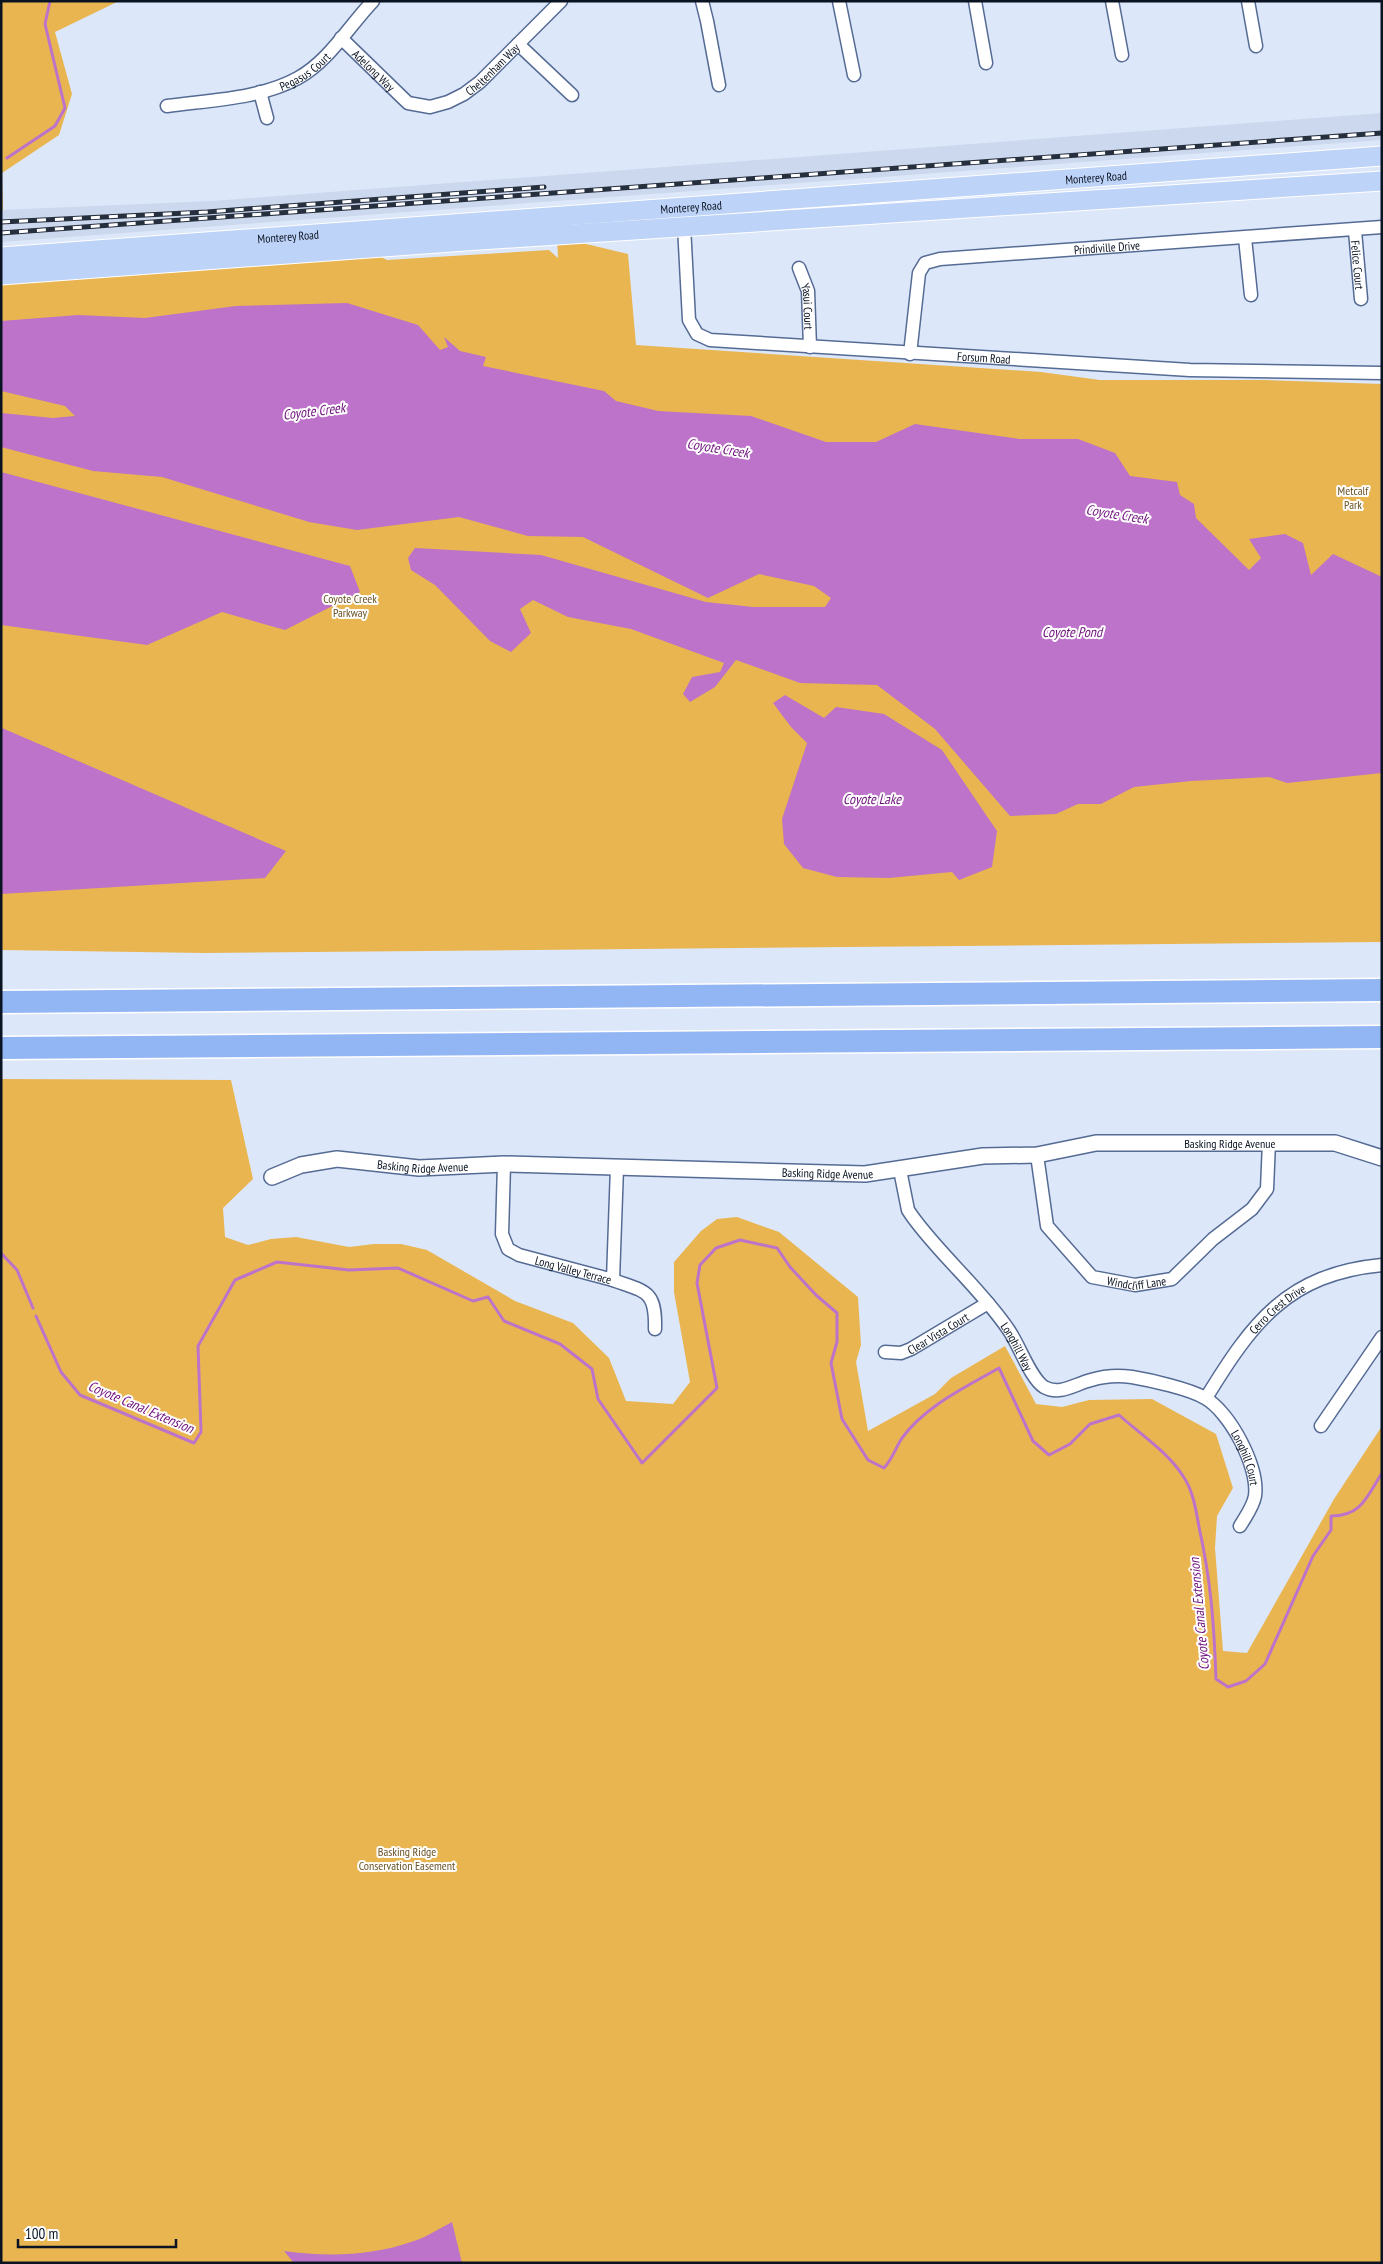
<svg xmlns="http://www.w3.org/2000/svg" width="1383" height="2264" font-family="'PT Sans Narrow',sans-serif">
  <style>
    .built { fill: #ccd8ed }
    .green { fill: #e9b550 }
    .water { fill: #bc73c9 }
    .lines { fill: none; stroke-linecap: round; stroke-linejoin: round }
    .stream { stroke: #bc73c9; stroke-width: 3 }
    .minor-casing { stroke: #556b94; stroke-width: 15 }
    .tertiary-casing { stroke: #556b94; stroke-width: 18 }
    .primary-casing { stroke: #fff; stroke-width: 21 }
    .motorway-casing { stroke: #fff; stroke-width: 25 }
    .minor { stroke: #fff; stroke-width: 12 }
    .tertiary { stroke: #fff; stroke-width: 15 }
    .primary { stroke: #bed3f8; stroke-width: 19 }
    .motorway { stroke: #92b6f4; stroke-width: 22 }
    .rail-casing { stroke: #262f3e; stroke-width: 5 }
    .rail { stroke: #fff; stroke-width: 3; stroke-dasharray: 9; stroke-linecap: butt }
    .labels { text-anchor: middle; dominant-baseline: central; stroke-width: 4; stroke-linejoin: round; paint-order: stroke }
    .street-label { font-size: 12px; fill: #0a1322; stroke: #fff }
    .park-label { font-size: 12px; fill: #6a5224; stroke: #fff }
    .water-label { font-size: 14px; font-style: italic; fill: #6f127e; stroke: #fff }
  </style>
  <rect width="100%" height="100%" fill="#dde7fa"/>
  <path class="built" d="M1382 113V140L1 242V210L212 201Z"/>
  <path class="green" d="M1 1H119L55 32 72 94 59 135 2 173 3 210H1Z
    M557 237 628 254 636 345 1041 372 1100 380H1265L1382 384V942L205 953 1 950V273L365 249 387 260 549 250 558 258Z
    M1 1079 231 1080 253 1179 223 1208 225 1237 248 1245 271 1239 296 1237 349 1247 374 1244H401L427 1250 515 1301 573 1323 609 1358 626 1401 673 1404 690 1382 674 1292V1262L701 1231 717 1219 737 1217 779 1232 858 1297 861 1345 856 1362 868 1431 935 1394 951 1378 1005 1346 1036 1404 1062 1407 1089 1400 1152 1399 1216 1434 1233 1488 1217 1516 1215 1548 1223 1651 1247 1653 1334 1499 1382 1426V2263H1Z"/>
  <path class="water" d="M347 303 418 325 440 350 448 347 444 337 460 351 486 357 483 366 604 391 616 401 658 411 751 416 826 442H876L915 424 1020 439H1078L1115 453 1130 476 1177 482 1180 495 1194 504 1196 518 1249 570 1261 558 1249 539 1285 534 1303 543 1311 575 1333 554 1382 577V773L1287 783 1269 777 1191 781 1134 787 1101 804H1078L1056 814 1010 816 935 729 877 685 800 683 736 660 715 687 690 702 683 694 692 677 720 672 724 663 631 629 568 617 533 600 520 609 531 633 511 652 490 641 435 585 411 570 408 558 415 548 541 555 706 602 753 607H825L831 598 814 586 759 574 708 598 583 537 528 536 459 517 357 530 309 522 162 477 93 471 1 447V413L53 418 75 416 65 406 1 391V321L78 315 145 318 236 306Z
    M1 472 350 566 360 592 285 630 222 612 147 645 1 625Z
    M785 695 824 718 836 707 884 714 942 750 997 831 992 867 959 880 952 872 889 878 837 877 803 868 784 844 782 819 807 743 791 727 773 703Z
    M1 727 2 728 286 851 265 878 1 894Z
    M452 2222 462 2263H294L284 2251C327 2257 372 2256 414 2241 427 2237 440 2228 452 2222Z"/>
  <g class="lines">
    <path class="stream" d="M7 158 55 126 65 108 45 24 50 1
      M1 1253 17 1270 33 1308
      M36 1316 61 1372 80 1395 194 1443 201 1432 198 1346 235 1280 277 1262 349 1270 398 1268 473 1301 488 1297 504 1321 560 1344 592 1369 598 1399 642 1463 717 1388 697 1283 700 1265 716 1248 740 1240 777 1248 790 1267 816 1295 837 1313V1342L831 1363 842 1419 868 1460 884 1468C893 1458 895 1449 902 1438 925 1406 966 1387 999 1368L1033 1441 1049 1455 1070 1444 1090 1424 1119 1415C1140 1434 1168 1452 1183 1476 1193 1490 1196 1510 1199 1527 1211 1581 1214 1624 1216 1679L1228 1687 1246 1681 1265 1664 1313 1556 1331 1530V1516C1362 1516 1367 1496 1382 1473"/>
    <defs>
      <g id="minor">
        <path d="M702 1 707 21 719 85"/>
        <path d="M839 1 854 75"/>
        <path d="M975 1 986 63"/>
        <path d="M1112 1 1122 55"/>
        <path d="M1248 1 1256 46"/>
        <path id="s1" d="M341 38 408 103 430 107 448 102 464 94 480 82 561 1"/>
        <path d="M518 44 572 95"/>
        <path d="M260 92 267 118"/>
        <path id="s2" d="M167 106C210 100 260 99 298 78 329 61 349 26 373 1"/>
        <path id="s3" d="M684 226 689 320 697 334 710 340 1190 370 1382 373"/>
        <path id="s4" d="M1355 231 1361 299"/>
        <path d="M1245 238 1251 295"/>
        <path id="s5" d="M799 268 808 291 810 347"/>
        <path id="s6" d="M910 354 919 273 925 263 940 259 1382 227"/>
        <path id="s7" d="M1037 1155 1047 1226 1092 1277 1135 1285 1172 1279 1213 1239 1252 1209 1267 1189 1269 1142"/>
        <path id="s8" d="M504 1164 502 1234 508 1249 519 1255 613 1280 617 1167"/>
        <path id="s9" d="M900 1170 908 1210 912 1216C941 1256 980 1288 1008 1329 1019 1344 1030 1378 1044 1387 1060 1396 1075 1384 1091 1380 1104 1376 1118 1375 1132 1377 1150 1380 1190 1389 1205 1398 1230 1412 1259 1467 1255 1496 1253 1507 1246 1516 1240 1526"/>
        <path d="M613 1280C646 1292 656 1290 655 1329"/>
        <path id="s10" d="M885 1352 901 1353 911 1349 988 1303"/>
        <path id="s11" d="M1206 1398C1252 1323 1287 1274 1382 1265"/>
        <path d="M1321 1426 1382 1337"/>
      </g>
      <g id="tertiary">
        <path id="s12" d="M272 1177 301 1165 337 1159 419 1168 504 1164 865 1174 983 1156 1037 1155 1096 1143H1335L1382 1158"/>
      </g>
      <g id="primary">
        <path id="s13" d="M1 257 1382 156"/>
        <path d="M1 275 465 241 1382 181"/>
      </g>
      <path id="motorway" d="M1 1002 1382 990
        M1 1048 1382 1037"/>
    </defs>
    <use href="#minor" class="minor-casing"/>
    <use href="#tertiary" class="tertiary-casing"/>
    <use href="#primary" class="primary-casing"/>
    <use href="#motorway" class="motorway-casing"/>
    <use href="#minor" class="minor"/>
    <use href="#tertiary" class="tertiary"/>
    <use href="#primary" class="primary"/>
    <use href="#motorway" class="motorway"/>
    <defs>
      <path id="rail" d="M1 222 207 212 544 187
        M1 233 1382 133"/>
    </defs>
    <use href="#rail" class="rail-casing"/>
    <use href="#rail" class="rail"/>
  </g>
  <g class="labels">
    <g class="street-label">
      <text stroke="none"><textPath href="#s2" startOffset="144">Pegasus Court</textPath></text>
      <text stroke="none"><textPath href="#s1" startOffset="190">Cheltenham Way</textPath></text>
      <text stroke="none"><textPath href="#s1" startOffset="46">Adelong Way</textPath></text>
      <text stroke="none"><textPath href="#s13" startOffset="1098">Monterey Road</textPath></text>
      <text stroke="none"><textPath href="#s13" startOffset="692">Monterey Road</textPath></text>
      <text stroke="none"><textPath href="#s13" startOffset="288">Monterey Road</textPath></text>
      <text stroke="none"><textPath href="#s6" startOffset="276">Prindiville Drive</textPath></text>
      <text stroke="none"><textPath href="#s4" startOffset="34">Felice Court</textPath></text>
      <text stroke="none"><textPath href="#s5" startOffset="40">Yasui Court</textPath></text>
      <text stroke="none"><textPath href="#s3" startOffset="399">Forsum Road</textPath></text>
      <text stroke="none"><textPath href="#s12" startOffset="964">Basking Ridge Avenue</textPath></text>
      <text stroke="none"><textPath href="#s12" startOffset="154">Basking Ridge Avenue</textPath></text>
      <text stroke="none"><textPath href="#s12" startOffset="559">Basking Ridge Avenue</textPath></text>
      <text stroke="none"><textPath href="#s8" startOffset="155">Long Valley Terrace</textPath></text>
      <text stroke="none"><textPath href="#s7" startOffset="185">Windcliff Lane</textPath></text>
      <text stroke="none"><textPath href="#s11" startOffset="115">Cerro Crest Drive</textPath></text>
      <text stroke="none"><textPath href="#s10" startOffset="58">Clear Vista Court</textPath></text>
      <text stroke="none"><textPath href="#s9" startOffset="216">Longhill Way</textPath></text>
      <text stroke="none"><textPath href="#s9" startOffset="506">Longhill Court</textPath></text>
    </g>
    <g class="park-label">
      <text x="1353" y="490">Metcalf<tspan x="1353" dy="14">Park</tspan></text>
      <text x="350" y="598">Coyote Creek<tspan x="350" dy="14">Parkway</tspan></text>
      <text x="407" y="1851">Basking Ridge<tspan x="407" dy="14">Conservation Easement</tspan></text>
    </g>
    <g class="water-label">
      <text transform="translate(314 411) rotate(-7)">Coyote Creek</text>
      <text transform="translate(718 448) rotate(9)">Coyote Creek</text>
      <text transform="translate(1117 514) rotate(9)">Coyote Creek</text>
      <text x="1072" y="632">Coyote Pond</text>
      <text x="872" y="799">Coyote Lake</text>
      <text transform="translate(141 1407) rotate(23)">Coyote Canal Extension</text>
      <text transform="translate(1199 1614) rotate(-95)">Coyote Canal Extension</text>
    </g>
  </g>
  <rect width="1383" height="2264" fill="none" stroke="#0a1322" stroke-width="5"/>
  <path d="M18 2239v8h158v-8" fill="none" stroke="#0a1322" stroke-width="2.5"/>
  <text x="25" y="2239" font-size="15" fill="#0a1322" stroke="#ffffff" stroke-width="4" paint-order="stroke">100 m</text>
</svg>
